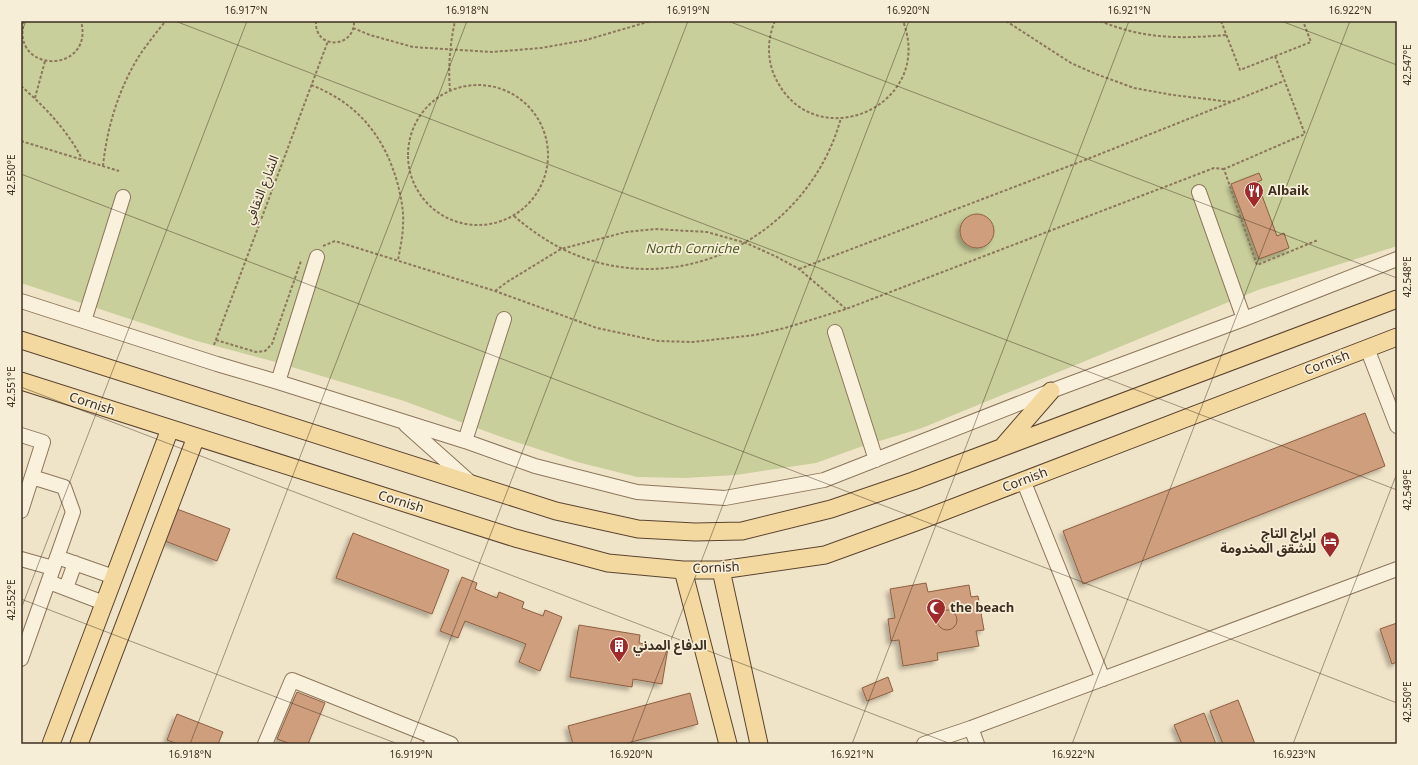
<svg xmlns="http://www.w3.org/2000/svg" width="1418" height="765" font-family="Georgia,'Noto Sans Arabic',serif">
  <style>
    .green { fill: #c9cf9b }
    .building { fill: #cf9f7d; stroke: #8d5f41; filter: url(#shadow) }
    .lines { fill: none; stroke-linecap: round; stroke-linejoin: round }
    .minor-casing { stroke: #8d765c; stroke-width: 16 }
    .major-casing { stroke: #5b4430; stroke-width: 19 }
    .path { stroke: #8d765c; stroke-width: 2; stroke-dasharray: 3 2; stroke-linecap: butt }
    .minor { stroke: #faf1dc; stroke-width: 14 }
    .major { stroke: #f3d9a0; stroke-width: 17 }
    .ticks { fill: none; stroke: #3d2e20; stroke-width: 1; stroke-opacity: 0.45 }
    .labels { text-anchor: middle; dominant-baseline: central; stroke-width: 3.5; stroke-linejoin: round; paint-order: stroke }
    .street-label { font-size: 13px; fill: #3d2e20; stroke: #f7eed8 }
    .poi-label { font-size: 13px; font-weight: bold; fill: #3d2e20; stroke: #f7eed8; text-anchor: start }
    .park-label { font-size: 13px; font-style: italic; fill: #4d5a26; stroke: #f7eed8 }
    .neatline { fill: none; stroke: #3d2e20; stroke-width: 1.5 }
    .ticks-label { font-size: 10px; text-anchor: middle; fill: #3d2e20 }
  </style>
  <defs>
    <filter id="shadow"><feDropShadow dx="-3.5" dy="3.5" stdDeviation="2" flood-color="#0004"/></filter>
  </defs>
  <rect width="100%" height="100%" fill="#f0e4c8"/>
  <path class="green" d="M21 21H1397V246L1258 290 922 428 860 447 816 463 736 475 685 478 637 477 577 462 504 438 404 401 272 361 193 340 21 283Z"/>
  <path class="building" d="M1259 173 1262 180 1257 182 1277 236 1284 233 1289 248 1259 259 1231 184Z
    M960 231a17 17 0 1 1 34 0a17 17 0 1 1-34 0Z
    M1365 413 1385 466 1083 584 1063 531Z
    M177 509 230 529 217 561 165 541Z
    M353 533 449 570 432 614 336 578Z
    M462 577 477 583 475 589 497 598 499 592 524 602 522 608 543 616 545 610 562 617 540 671 519 662 526 644 465 621 458 638 440 631Z
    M926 583 928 592 969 585 971 597 978 596 984 630 976 631 979 646 937 653 938 660 903 666 899 640 891 641 888 619 895 618 890 589Z
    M937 620a10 10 0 1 1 20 0a10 10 0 1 1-20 0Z
    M1397 623V662L1392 664 1380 629Z
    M579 625 640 635 639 643 668 648 662 684 633 679 632 687 570 677Z
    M888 677 893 691 867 701 862 688Z
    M297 692 325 703 308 744H291L277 739Z
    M690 693 698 724 624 744H573L568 726Z
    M1238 700 1255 744H1223L1210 711Z
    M1204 713 1216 744H1182L1174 725Z
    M177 714 223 732 218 744H178L167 740Z"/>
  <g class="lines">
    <defs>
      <path id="minor" d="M1199 192 1244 319
        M21 301 217 364 278 382 465 441 535 466 637 492 725 498 824 480 1051 391 1244 319 1397 259
        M84 321 123 197
        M835 332 876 460
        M1367 348 1397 426
        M278 382 317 257
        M406 425 471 483
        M21 435 43 442 21 511
        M465 441 504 319
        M1023 480 1103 679
        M57 557 114 577
        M21 559 53 568
        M49 582 104 603
        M66 588 75 563
        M21 659 73 512 64 487 32 477
        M971 728 1397 569
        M434 737 451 744
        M265 744 292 680 434 737 431 744
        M924 744 971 728 977 744"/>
      <path id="major" d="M21 340 556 511 638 529 695 532 742 531 831 509 913 481 1397 299
        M21 381 515 538 608 563 683 570H721L825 555 916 522 1397 337
        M1004 445 1051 391
        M683 570 728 744
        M721 570 759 744
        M51 744 170 429
        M79 744 196 437"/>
    </defs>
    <use href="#minor" class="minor-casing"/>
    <use href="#major" class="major-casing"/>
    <path class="path" d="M24 21C10 75 95 74 81 21
      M316 21C314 50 355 49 354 21
      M775 21C767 39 767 60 775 77 813 159 936 107 903 21
      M1006 21 1071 63 1096 74 1134 88 1173 95 1231 102 1284 81
      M1100 21C1144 39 1179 39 1226 35
      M1221 21 1240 70 1311 42 1303 21
      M353 28 370 35 413 47 492 52 541 48 586 40 651 21
      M1275 56 1305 134 1224 169 1257 265 1318 240
      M311 85C358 103 385 137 398 185 401 198 404 211 403 224 403 236 400 249 398 260
      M408 155a70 70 0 1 1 140 0a70 70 0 1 1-140 0Z
      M21 86C45 107 68 131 82 159
      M450 91C448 67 450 44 455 21
      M35 98 45 61
      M21 141 119 171
      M103 166C107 127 119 87 141 53 149 42 157 31 166 21
      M514 216C535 234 558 249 584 258 694 297 811 228 841 118
      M323 246 335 241 495 291 597 328 658 341 693 342 755 335 785 328 846 309 1214 168 1224 169
      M799 269 1085 160 1231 102
      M495 291 507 282 561 249 626 232 655 229 707 232 746 243 775 256 799 269 846 309
      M216 340 256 352 265 351 272 344 301 261
      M214 345 328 41"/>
    <use href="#minor" class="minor"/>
    <use href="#major" class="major"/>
  </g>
  <path class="ticks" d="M175 21 1397 490M728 21 1397 278M1281 21 1397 65M21 34 26 21M21 174 1397 703M21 387 951 744M21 599 398 744M21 609 247 21M190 744 467 21M410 744 688 21M631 744 909 21M852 744 1129 21M1072 744 1350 21M1293 744 1397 473"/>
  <defs>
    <symbol id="restaurant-pin" viewBox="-11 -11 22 30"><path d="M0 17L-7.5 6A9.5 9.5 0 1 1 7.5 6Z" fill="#9e2a2b" stroke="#f7eed8"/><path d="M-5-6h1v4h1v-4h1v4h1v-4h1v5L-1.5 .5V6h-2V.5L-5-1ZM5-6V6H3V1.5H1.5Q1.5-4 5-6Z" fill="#fff"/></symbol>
    <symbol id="hotel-pin" viewBox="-11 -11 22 30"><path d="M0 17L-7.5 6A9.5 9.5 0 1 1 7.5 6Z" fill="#9e2a2b" stroke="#f7eed8"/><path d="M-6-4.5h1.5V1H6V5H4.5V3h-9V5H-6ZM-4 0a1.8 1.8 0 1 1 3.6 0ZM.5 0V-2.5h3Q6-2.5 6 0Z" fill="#fff"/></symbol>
    <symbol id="mosque-pin" viewBox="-11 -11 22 30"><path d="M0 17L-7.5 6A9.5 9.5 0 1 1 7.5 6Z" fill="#9e2a2b" stroke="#f7eed8"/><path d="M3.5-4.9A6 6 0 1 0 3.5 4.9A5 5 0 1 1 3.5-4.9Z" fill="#fff"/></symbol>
    <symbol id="building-pin" viewBox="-11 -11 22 30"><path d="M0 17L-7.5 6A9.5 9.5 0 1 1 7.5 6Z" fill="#9e2a2b" stroke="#f7eed8"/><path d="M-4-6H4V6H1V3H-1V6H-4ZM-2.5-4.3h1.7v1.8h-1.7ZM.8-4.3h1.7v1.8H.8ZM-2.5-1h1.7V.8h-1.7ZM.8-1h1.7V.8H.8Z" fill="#fff"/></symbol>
  </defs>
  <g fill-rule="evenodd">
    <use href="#restaurant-pin" x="1243" y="180" width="22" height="30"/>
    <use href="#hotel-pin" x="1319" y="530" width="22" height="30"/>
    <use href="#mosque-pin" x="925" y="597" width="22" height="30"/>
    <use href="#building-pin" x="608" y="635" width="22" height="30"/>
  </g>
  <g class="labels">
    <g class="street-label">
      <text transform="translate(262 190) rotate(-69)">الشارع الثقافي</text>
      <text transform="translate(1327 363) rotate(-21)">Cornish</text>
      <text transform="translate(92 404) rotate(18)">Cornish</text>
      <text transform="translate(1025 480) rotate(-21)">Cornish</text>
      <text transform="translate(401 502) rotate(17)">Cornish</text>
      <text transform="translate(716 568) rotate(-3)">Cornish</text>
    </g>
    <g class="poi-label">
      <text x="1268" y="191">Albaik</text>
      <text x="1316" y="534" text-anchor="end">ابراج التاج<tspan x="1316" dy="15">للشقق المخدومة</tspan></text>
      <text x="950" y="608">the beach</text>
      <text x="633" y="646">الدفاع المدني</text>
    </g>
    <g class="park-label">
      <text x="692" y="249">North Corniche</text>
    </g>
  </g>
  <rect width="1418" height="765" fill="none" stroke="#f7eed8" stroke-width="44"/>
  <rect x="22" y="22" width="1374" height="721" class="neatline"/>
  <g class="ticks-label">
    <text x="246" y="14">16.917°N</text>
    <text x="467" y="14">16.918°N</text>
    <text x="688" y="14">16.919°N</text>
    <text x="908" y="14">16.920°N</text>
    <text x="1129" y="14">16.921°N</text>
    <text x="1350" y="14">16.922°N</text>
    <text transform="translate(1407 65) rotate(-90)" y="4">42.547°E</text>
    <text transform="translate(11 175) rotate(-90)" y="4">42.550°E</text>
    <text transform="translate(1407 277) rotate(-90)" y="4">42.548°E</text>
    <text transform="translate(11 387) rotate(-90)" y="4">42.551°E</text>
    <text transform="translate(1407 490) rotate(-90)" y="4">42.549°E</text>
    <text transform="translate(11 600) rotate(-90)" y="4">42.552°E</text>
    <text transform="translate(1407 702) rotate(-90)" y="4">42.550°E</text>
    <text x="190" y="758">16.918°N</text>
    <text x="411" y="758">16.919°N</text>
    <text x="631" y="758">16.920°N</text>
    <text x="852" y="758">16.921°N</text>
    <text x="1073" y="758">16.922°N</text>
    <text x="1294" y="758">16.923°N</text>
  </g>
</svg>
